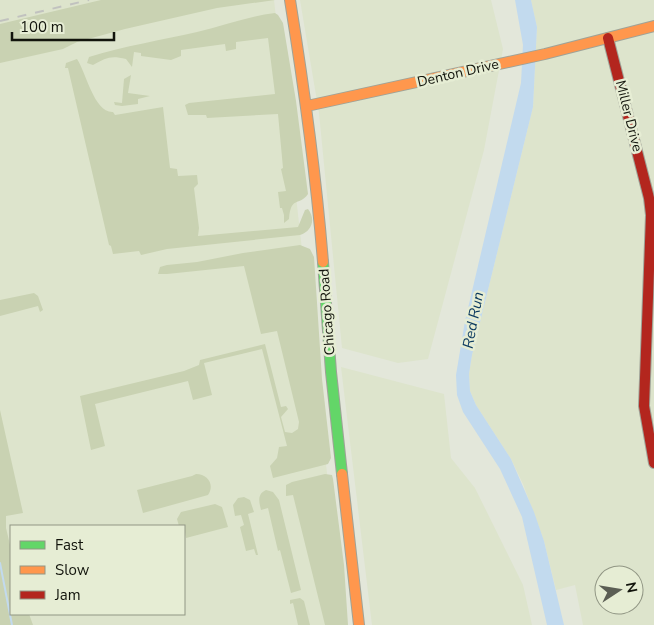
<svg xmlns="http://www.w3.org/2000/svg" width="654" height="625" font-family="'Nunito Sans',sans-serif">
  <style>
    .built { fill: #dde4cc; fill-rule: evenodd }
    .green { fill: #c9d2b2 }
    .water { fill: #c2daee }
    .lines { fill: none; stroke-linecap: round; stroke-linejoin: round }
    .stream { stroke: #c2daee; stroke-width: 2 }
    .fast-casing { stroke: #9fa398; stroke-width: 12 }
    .slow-casing { stroke: #9fa398; stroke-width: 12 }
    .jam-casing { stroke: #9fa398; stroke-width: 12 }
    .fast { stroke: #63d668; stroke-width: 10 }
    .slow { stroke: #ff974d; stroke-width: 10 }
    .jam { stroke: #b3261e; stroke-width: 10 }
    .rail { stroke: #c1c2bf; stroke-width: 2; stroke-dasharray: 9 9; stroke-linecap: butt }
    .labels { text-anchor: middle; dominant-baseline: central; stroke-width: 5; stroke-linejoin: round; paint-order: stroke }
    .street-label { font-size: 14px; fill: #12140c; stroke: #e6edd4 }
    .water-label { font-size: 15px; font-style: italic; fill: #0a395f; stroke: #e6edd4 }
  </style>
  <rect width="100%" height="100%" fill="#e3e7da"/>
  <path class="built" d="M0 0H274L344 625H0ZM11 526H184V614H11Z
    M300 0H491L503 49 484 150 428 359 398 363 342 348 319 113Z
    M531 0H654V625H583L575 585 556 590 544 541 523 484 511 459 476 405 470 391 469 374 472 355 533 107 537 27ZM604 575H634V605H604Z
    M341 367 444 394 451 458 475 488 523 585 532 625H372Z"/>
  <path class="green" d="M101 0H275L217 8 125 29 77 42 63 49 0 63V24Z
    M275 13 278 15 283 23 296 101 308 194C299 207 291 195 289 219L284 223V215L282 208H280L278 192 286 191 281 169 283 168 278 114 207 118 206 115H188L185 105 189 103 275 94 268 38 236 42V49L226 51 225 44 181 50V56L171 60 141 56V53L134 52 132 67 126 59C110 55 106 58 93 65L87 63 89 57C125 46 161 40 197 32 223 26 248 16 275 13Z
    M77 59C86 72 94 113 113 112L115 115 163 107 170 168 177 169 178 176 197 175 198 184 194 188 199 228 198 236 298 227 305 210 308 209C316 219 312 231 300 235L167 249 141 255 139 251 113 254 111 246 109 245 68 68H65L66 63Z
    M131 75 128 93 150 96 138 99V104L122 106 115 105 114 102 122 103 124 79Z
    M300 245 310 249 314 257 322 379 331 458 328 464 273 478 270 466 277 458 279 447 287 446 262 349 204 363 212 395 193 400 188 381 95 404 105 446 91 450 80 396 184 371 199 365 200 360 265 344 281 407 286 406 288 409 281 417 285 432 292 433 298 429 299 422 277 331 261 334 244 266 167 274H158L160 267 167 265 197 262 243 253Z
    M34 293 38 296 43 310 40 312 38 306 0 316V300Z
    M0 410 23 513 6 516V528L11 549V614H29L33 625H0Z
    M196 474C208 474 215 485 208 495L143 513 137 490 192 476Z
    M325 474 332 475 333 479 344 565 348 625H325L293 495 286 496V485L292 482Z
    M266 490 273 492 279 500 301 590 291 593 280 550 278 551 268 508 261 510C259 502 257 494 266 490Z
    M244 497 250 500 254 512 248 514 258 555H256L254 549 246 551 240 527 244 525 241 515 235 516 233 505 238 498Z
    M215 504 222 507 228 527 186 538 184 526H179L177 519 181 512Z
    M300 598 304 601 310 625H298L293 603 290 604V600Z"/>
  <path class="water" d="M515 0H531L537 27 533 107 472 355 469 374 470 391 476 405 511 459 534 512 544 541 564 625H547L522 517 500 469 463 412 457 395 456 375 465 321 521 83 523 45Z"/>
  <g class="lines">
    <path class="stream" d="M0 563 12 625"/>
    <defs>
      <path id="fast" d="M323 262 331 372 342 474"/>
      <path id="slow" d="M290 0C304 87 316 174 323 262
        M307 106 545 54 654 26
        M342 474 359 625"/>
      <path id="jam" d="M608 38 649 198 651 215 644 406 654 463"/>
    </defs>
    <use href="#fast" class="fast-casing"/>
    <use href="#slow" class="slow-casing"/>
    <use href="#jam" class="jam-casing"/>
    <use href="#fast" class="fast"/>
    <use href="#slow" class="slow"/>
    <use href="#jam" class="jam"/>
    <path class="rail" d="M0 21 89 0"/>
  </g>
  <g class="labels">
    <g class="street-label">
      <text transform="translate(458 73) rotate(-13)">Denton Drive</text>
      <text transform="translate(629 116) rotate(76)">Miller Drive</text>
      <text transform="translate(327 312) rotate(-94)">Chicago Road</text>
    </g>
    <g class="water-label">
      <text transform="translate(473 320) rotate(-79)">Red Run</text>
    </g>
  </g>
  <rect x="10" y="525" width="175" height="90" fill="#e6edd4" stroke="#919684"/>
  <rect x="20" y="541" width="25" height="8" fill="#63d668" stroke="#919684"/>
  <text x="55" y="550" font-size="15" fill="#12140c">Fast</text>
  <rect x="20" y="566" width="25" height="8" fill="#ff974d" stroke="#919684"/>
  <text x="55" y="575" font-size="15" fill="#12140c">Slow</text>
  <rect x="20" y="591" width="25" height="8" fill="#b3261e" stroke="#919684"/>
  <text x="55" y="600" font-size="15" fill="#12140c">Jam</text>
  <g transform="translate(619 590) rotate(78)"><circle r="24" fill="#e6edd4" stroke="#919684"/>
  <path d="M0-4L9 19L0 12L-9 19Z" fill="#5b5e54"/>
  <text y="-8" font-size="14" font-weight="bold" text-anchor="middle" fill="#12140c">N</text>
  </g>
  <path d="M12 32v8h102v-8" fill="none" stroke="#12140c" stroke-width="2.5"/>
  <text x="20" y="32" font-size="15" fill="#12140c" stroke="#e6edd4" stroke-width="4" paint-order="stroke">100 m</text>
</svg>
